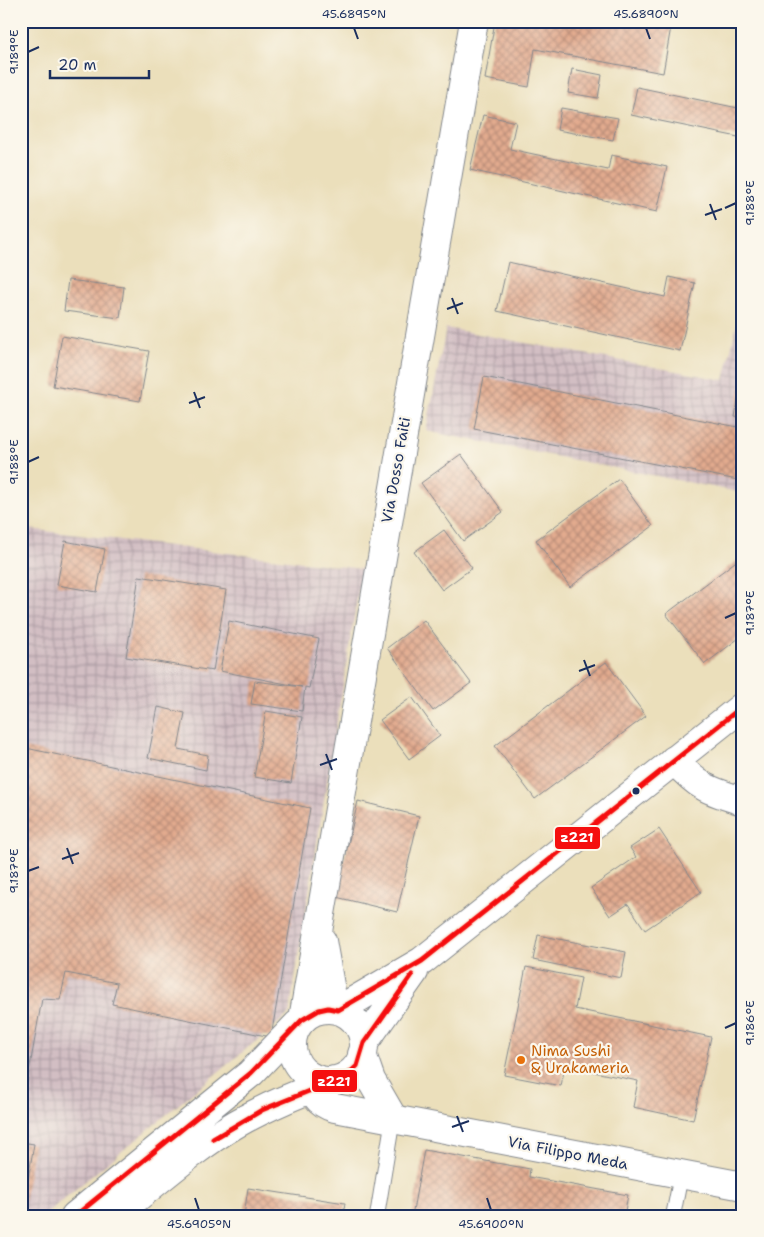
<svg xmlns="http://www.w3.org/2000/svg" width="764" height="1237" font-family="'Shantell Sans',sans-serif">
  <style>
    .industrial { fill: url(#industrial-grid) }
    .building { fill: url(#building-cross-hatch) }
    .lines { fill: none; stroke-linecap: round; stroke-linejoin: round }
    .service-casing { stroke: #83878c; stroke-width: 16 }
    .minor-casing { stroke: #83878c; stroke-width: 30 }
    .tertiary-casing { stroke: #83878c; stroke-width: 30 }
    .service { stroke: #fff; stroke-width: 14 }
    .minor { stroke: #fff; stroke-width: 28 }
    .tertiary { stroke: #fff; stroke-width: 28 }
    .bus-1-casing { stroke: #fbf7ec; stroke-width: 9 }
    .bus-1 { stroke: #f50f0f; stroke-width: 5 }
    .ticks { fill: none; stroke: #1b2f5e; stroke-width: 2 }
    .bus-dot { fill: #1b2f5e; stroke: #fbf7ec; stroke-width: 2 }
    .food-dot { fill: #e8710a; stroke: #fbf7ec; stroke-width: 2 }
    .labels { text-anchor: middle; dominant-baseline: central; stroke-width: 4.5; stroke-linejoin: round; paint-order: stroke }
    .street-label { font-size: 15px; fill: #1b2f5e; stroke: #fbf7ec }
    .food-label { font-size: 15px; fill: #c56008; stroke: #fbf7ec; text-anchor: start }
    .line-badge { stroke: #fbf7ec; stroke-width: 2 }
    .badge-label { font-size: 14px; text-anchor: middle; font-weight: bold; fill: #fff }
    .neatline { fill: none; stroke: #1b2f5e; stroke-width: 2 }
    .ticks-label { font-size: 12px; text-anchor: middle; fill: #1b2f5e }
  </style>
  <defs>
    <pattern id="industrial-grid" width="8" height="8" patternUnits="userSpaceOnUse" patternTransform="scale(1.25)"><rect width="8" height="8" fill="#d2bec3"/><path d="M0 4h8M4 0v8" fill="none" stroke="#aa9ba2"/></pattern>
    <pattern id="building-cross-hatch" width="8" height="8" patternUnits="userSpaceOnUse" patternTransform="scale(1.25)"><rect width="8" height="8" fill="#e2aa8e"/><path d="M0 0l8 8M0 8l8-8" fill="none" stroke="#b68b77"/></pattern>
  </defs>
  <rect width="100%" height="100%" fill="#fbf7ec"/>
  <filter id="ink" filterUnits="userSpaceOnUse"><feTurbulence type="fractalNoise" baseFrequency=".02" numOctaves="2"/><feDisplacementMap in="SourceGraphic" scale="10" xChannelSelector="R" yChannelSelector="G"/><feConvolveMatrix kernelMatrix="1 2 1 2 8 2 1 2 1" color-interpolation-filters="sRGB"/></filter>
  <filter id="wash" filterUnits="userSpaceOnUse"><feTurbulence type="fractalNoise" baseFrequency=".0096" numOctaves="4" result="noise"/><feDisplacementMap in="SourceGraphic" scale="20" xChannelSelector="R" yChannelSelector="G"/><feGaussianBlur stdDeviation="1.12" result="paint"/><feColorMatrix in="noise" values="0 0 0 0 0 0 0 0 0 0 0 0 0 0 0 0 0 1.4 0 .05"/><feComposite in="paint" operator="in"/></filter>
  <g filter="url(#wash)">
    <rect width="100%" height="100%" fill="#ebdfbb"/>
    <path class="industrial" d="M738 21H743V40L735 39Z
      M743 297V493L426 431 446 328 724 380Z
      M21 528 362 569 289 1014 43 1216H21Z"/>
    <g id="blocks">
      <path class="building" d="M495 21 569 23V21H672L663 73 535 49 529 87 485 79Z
        M572 69 602 75 598 98 568 93Z
        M637 87 743 109V138L631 115Z
        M561 108 618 118 613 140 557 130Z
        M483 115 516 122 510 149 608 170 611 155 667 167 657 212 470 170Z
        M508 262 665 297 669 277 695 283 680 351 497 311Z
        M68 280 124 287 120 318 64 311Z
        M62 336 149 351 140 401 53 386Z
        M484 377 743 428V481L474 429Z
        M742 378 743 379V418L735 417Z
        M461 454 503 512 463 541 421 483Z
        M619 479 653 526 570 587 536 540Z
        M444 530 472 568 442 590 414 552Z
        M65 541 105 549 97 592 57 585Z
        M743 556V635L705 664 666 614Z
        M139 576 226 590 213 671 126 657Z
        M424 620 471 683 433 711 387 648Z
        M229 621 319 639 309 688 305 687 302 711 251 704 255 681 302 687 220 671Z
        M606 662 646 716 535 799 495 746Z
        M412 697 440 736 409 759 380 720Z
        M158 707 185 713 178 749 208 755 206 770 148 758Z
        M266 711 302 717 291 783 254 777Z
        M21 747 310 808 271 1037 112 1004 117 983 66 973 60 1000 42 999 21 1116Z
        M358 801 419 816 397 912 336 897Z
        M659 829 701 892 645 930 628 904 610 916 591 888 636 857 630 848Z
        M538 935 626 952 621 978 533 960Z
        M526 967 581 978 575 1009 711 1037 693 1120 633 1107 638 1081 565 1066 561 1086 504 1075Z
        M21 1142 34 1144 22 1215H21Z
        M424 1150 530 1169 529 1177 628 1195 624 1216H412Z
        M248 1188 345 1203 343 1216H244Z"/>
    </g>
  </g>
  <g filter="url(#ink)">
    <use href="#blocks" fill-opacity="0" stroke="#83878c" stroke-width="1"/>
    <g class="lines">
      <defs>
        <path id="service" d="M377 1216 393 1118
          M673 1216 681 1175"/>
        <path id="minor" d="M674 760C698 787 709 791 743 801
          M322 941 334 1008
          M303 1019 474 21
          M362 1054 371 1080 393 1118
          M305 1073C311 1089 317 1104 335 1108L743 1186"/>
        <path id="tertiary" d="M292 1045a36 36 0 1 1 72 0a36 36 0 1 1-72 0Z
          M338 1010 422 961 743 706
          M364 1043 414 972
          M75 1216 251 1073 298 1024
          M114 1216C154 1185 193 1149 236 1124 267 1106 300 1093 334 1080"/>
      </defs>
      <use href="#service" class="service-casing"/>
      <use href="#minor" class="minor-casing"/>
      <use href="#tertiary" class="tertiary-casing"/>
      <use href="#service" class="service"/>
      <use href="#minor" class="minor"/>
      <use href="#tertiary" class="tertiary"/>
      <defs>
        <path id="bus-1" d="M213 1139 262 1110 346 1076 357 1066 364 1043 412 975
          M75 1216 251 1073 302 1020 319 1010 328 1008 338 1010 422 961 743 706"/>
      </defs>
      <use href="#bus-1" class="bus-1-casing"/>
      <use href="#bus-1" class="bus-1"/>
    </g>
  </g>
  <path class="ticks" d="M354 28 358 39M646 28 650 39M28 52 39 47M710 204 716 220M725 208 736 203M705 215 722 209M452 298 458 314M447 309 463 303M194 392 200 408M189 403 205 397M28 462 39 457M725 618 736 613M584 660 590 676M579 671 595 665M326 754 332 770M320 765 337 759M67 848 73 864M62 859 79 853M28 871 39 867M725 1028 736 1023M457 1116 463 1132M452 1127 469 1121M195 1198 199 1210M487 1198 491 1210"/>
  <circle class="bus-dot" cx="636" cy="791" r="4.5"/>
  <circle class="food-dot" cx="521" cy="1060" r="5"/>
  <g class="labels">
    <g class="street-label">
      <text transform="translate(396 470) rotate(-80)">Via Dosso Faiti</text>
      <text transform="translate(568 1153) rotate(11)">Via Filippo Meda</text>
    </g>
    <g class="food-label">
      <text x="531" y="1051">Nima Sushi<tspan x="531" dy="17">&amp; Urakameria</tspan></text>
    </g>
  </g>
  <g class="line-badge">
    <rect x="554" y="826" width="47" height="24" rx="5" fill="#f50f0f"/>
    <rect x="311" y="1069" width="47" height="24" rx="5" fill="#f50f0f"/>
  </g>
  <g class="badge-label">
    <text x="577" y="842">z221</text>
    <text x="334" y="1086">z221</text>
  </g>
  <rect width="764" height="1237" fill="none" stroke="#fbf7ec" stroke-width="55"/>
  <path d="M50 70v8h99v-8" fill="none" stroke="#1b2f5e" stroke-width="2.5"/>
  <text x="58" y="70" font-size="15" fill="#1b2f5e" stroke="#fbf7ec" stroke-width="4" paint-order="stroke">20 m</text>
  <rect x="28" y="28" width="708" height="1182" class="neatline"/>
  <g class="ticks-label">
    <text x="354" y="18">45.6895°N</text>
    <text x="646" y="18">45.6890°N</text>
    <text transform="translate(14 52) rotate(-90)" y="4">9.189°E</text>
    <text transform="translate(750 203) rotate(-90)" y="4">9.188°E</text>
    <text transform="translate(14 462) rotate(-90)" y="4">9.188°E</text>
    <text transform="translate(750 613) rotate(-90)" y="4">9.187°E</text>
    <text transform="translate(14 871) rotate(-90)" y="4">9.187°E</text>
    <text transform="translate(750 1023) rotate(-90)" y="4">9.186°E</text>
    <text x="199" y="1228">45.6905°N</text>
    <text x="491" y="1228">45.6900°N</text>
  </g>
</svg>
